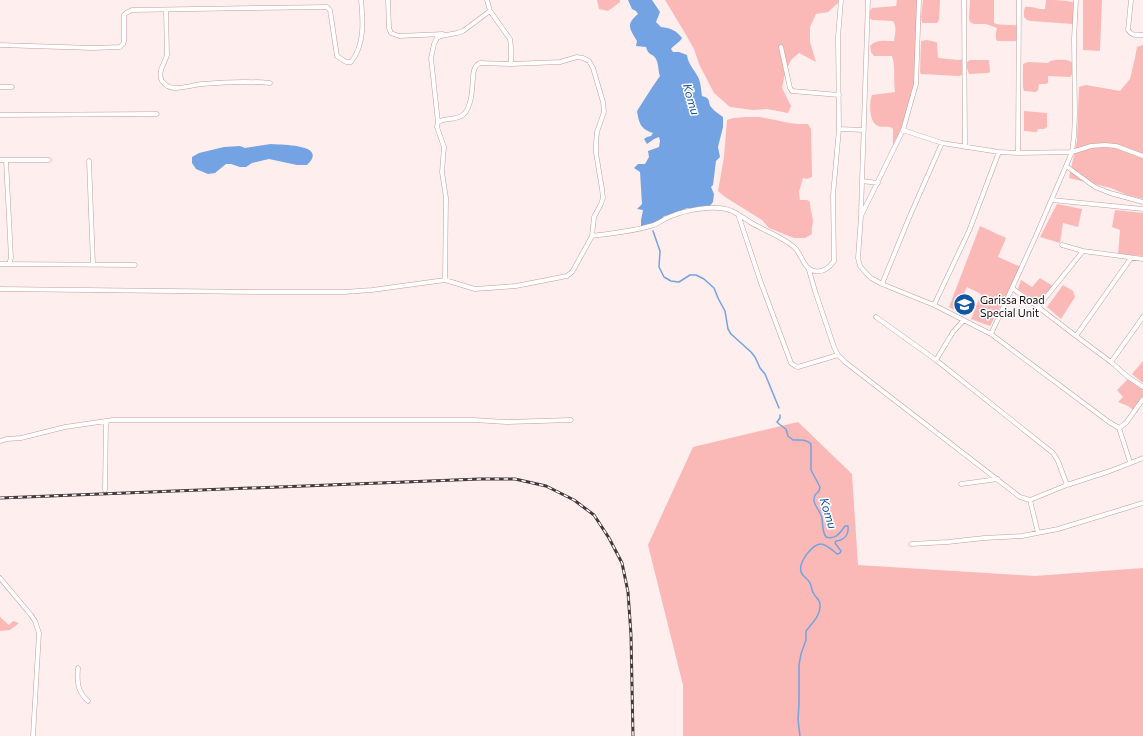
<svg xmlns="http://www.w3.org/2000/svg" width="1143" height="736" font-family="Commissioner,sans-serif">
  <style>
    .green { fill: #fab9b7 }
    .water { fill: #73a3e2 }
    .lines { fill: none; stroke-linecap: round; stroke-linejoin: round }
    .stream { stroke: #73a3e2; stroke-width: 1.5 }
    .minor-casing { stroke: #c29e9d; stroke-width: 5 }
    .minor { stroke: #fff; stroke-width: 4 }
    .rail-casing { stroke: #443838; stroke-width: 3 }
    .rail { stroke: #fff; stroke-width: 1.5; stroke-dasharray: 4.5; stroke-linecap: butt }
    .labels { text-anchor: middle; dominant-baseline: central; stroke-width: 3; stroke-linejoin: round; paint-order: stroke }
    .poi-label { font-size: 11px; fill: #160a0a; stroke: #fff; text-anchor: start }
    .water-label { font-size: 12px; font-style: italic; fill: #15549f; stroke: #fff }
  </style>
  <rect width="100%" height="100%" fill="#feeeee"/>
  <path class="green" d="M597 0H620V2L608 11 599 9Z
    M665 0H838V3L828 12 816 14 810 27V42L816 62 799 53 791 60 785 73 782 88 791 106 788 113 767 109 753 110 730 107 714 93 699 64 694 49 685 33Z
    M897 0H920L917 77 908 112 895 146 893 145V129C889 125 884 128 878 126 869 123 869 102 872 95L895 92C893 80 896 68 892 56H874L871 52 870 46C876 39 885 41 894 41 895 34 897 27 893 21L872 20 870 18V11L872 8 896 6Z
    M923 0H940L939 20 937 23H922L921 17Z
    M970 0H994V23C1001 26 1011 24 1019 26L1017 41H997C995 37 996 31 997 28L986 24H974L970 22 969 18Z
    M1046 0C1055 0 1067 0 1075 3L1073 24 1031 21 1027 20 1024 17V11L1025 7C1032 6 1039 10 1045 9Z
    M1083 0H1102L1100 51 1083 50Z
    M927 40 936 42 937 43 938 57 939 58 958 60 964 59V74L959 76 921 74 920 72 921 41Z
    M1143 45V199L1127 195 1111 188 1069 178 1077 141 1079 87 1086 85 1120 91 1130 79 1135 58 1137 47Z
    M970 60H989L990 72 988 73 969 74 967 68V62Z
    M1055 60C1062 60 1074 58 1074 68 1074 72 1073 74 1070 77L1048 76V83L1046 84H1039L1038 90 1036 92 1024 91 1023 87V64L1028 62 1048 63 1050 61Z
    M1024 111 1047 113V127L1044 129H1038L1037 132H1035L1024 131Z
    M746 117C750 117 755 117 759 117 776 119 791 125 808 124L811 129 812 177 807 179 803 178 799 192 800 200H807L810 202C810 208 812 214 813 220 813 225 811 229 812 234L805 238H794L769 228 762 220 725 197 718 191 724 157 727 120 733 118Z
    M1057 204 1082 209 1078 227 1063 223 1060 243 1040 237Z
    M1115 210 1143 213V256L1118 254 1120 230 1112 227Z
    M980 226 1006 238 998 257 1021 267 990 326 971 319 981 294 967 287 959 303 967 310 964 315 949 307Z
    M1040 278 1053 286 1054 288 1041 305 1018 289 1021 280 1032 287Z
    M1063 285 1073 291 1075 297 1061 319 1047 307Z
    M1143 361V383L1132 374Z
    M1128 379 1143 389V402L1137 413 1128 406 1118 402 1123 397 1117 390Z
    M798 422 852 474 858 565 1035 576 1143 568V736H683V685L648 545 693 447Z
    M0 616 1 618 9 625 13 621 19 623 10 630 0 631Z"/>
  <path class="water" d="M628 0H652L660 12 656 22 661 27C670 28 676 30 682 38 679 43 675 44 671 49L673 52H679L687 55C688 64 694 69 698 77 701 83 701 90 702 96 712 98 707 103 712 108 714 111 719 114 723 117V127L718 147 720 157 716 161 713 185 711 187 714 194 713 202 709 207 696 209 687 208 672 215 664 216 659 223 641 228V220L643 210 637 209 642 204 640 172 634 168 638 164H645L649 157 648 151 659 147 660 141 659 137 654 139 647 144 644 139 647 137 651 136 653 133C641 129 639 124 637 111L653 86 660 76C658 71 659 65 656 59 653 53 648 56 646 47L636 46 637 41C630 29 625 25 638 14L636 11 632 9Z
    M271 144C282 145 329 144 307 165H297L269 159 252 163 246 167H240L231 164H226L215 173 208 174 196 169 192 163V157L199 153 224 147 240 146 245 148Z"/>
  <g class="lines">
    <path class="stream" d="M653 231 660 251 659 267 664 277 671 281 679 282 690 275H696L704 279 714 288 718 298 725 311 728 329 731 334 751 352 755 357 760 368 765 374 779 408
      M780 415V418L777 422 779 424 786 429 788 436 793 440C800 440 806 439 811 444V470L820 487 819 491 815 495C814 497 814 499 814 501 815 507 822 513 822 519 823 526 822 531 826 537 836 540 840 533 845 526H848C849 535 844 540 836 541L835 543 841 551 840 553 837 554C834 551 825 544 821 544 813 543 796 564 802 574 804 577 808 579 810 583 812 586 811 591 814 594 816 598 820 600 820 604 821 616 812 623 806 631V640L801 654 799 665V703L798 720 800 736"/>
    <defs>
      <path id="minor" d="M388 0 389 28 391 33 399 36 443 34
        M487 0 490 11 510 39 511 47V64
        M868 0 862 181 878 183
        M919 0 916 84 903 130 861 216 858 258 860 266 865 272 871 278 882 284 934 305 991 334 1109 422 1119 428 1130 462
        M964 0 965 147
        M1131 0 1128 30C1132 36 1136 35 1143 35
        M166 10 167 55C165 63 157 72 162 81 165 85 170 88 175 88 184 88 194 85 202 84 225 82 247 81 270 83
        M0 45 93 48 120 47 123 44 124 41V15L126 13 132 10 327 7 330 10 337 56 346 62H351C365 45 363 20 361 0
        M781 47 790 88 792 91 839 95
        M0 87H12
        M0 115 157 114
        M438 122 431 58 434 44 437 38 441 36 457 33 463 31 490 11
        M839 129 838 37 841 0
        M903 130 942 143 999 152 1018 153 1072 152 1091 146 1105 145 1116 146 1143 156
        M1018 153 1019 0
        M0 160H49
        M6 160 11 258 9 264
        M89 161 93 264
        M1066 166 1095 187 1110 193 1143 202
        M1052 200 1143 209
        M738 214 761 283 791 363 795 366 798 367 838 355
        M861 214 862 181
        M592 236C611 233 631 232 650 226 657 225 662 220 669 217 685 210 715 204 732 211 738 214 744 218 750 222 763 230 785 238 795 248 801 254 804 269 814 271 822 273 829 268 834 261L833 195 839 129 864 130
        M1062 245 1083 251
        M0 264 135 265
        M809 270 815 291 834 347 838 355 845 362 1020 497 1030 500 1067 485 1110 471 1143 458
        M882 284 909 218 942 143
        M1012 288 1038 307 1076 336 1131 258
        M0 289 257 292H344L372 290 445 280 475 289 516 286 567 276 572 272 575 267 592 236 594 217 601 204 603 198 602 189 596 153V143L597 132 604 112 603 102 593 68 589 61 583 58 577 57 560 62 511 64 480 63C478 64 477 64 476 66 473 70 473 74 473 78 472 90 472 105 464 114 457 121 446 117 438 122L437 127 444 147 442 172 446 198 445 280
        M934 305 969 231 999 152
        M1038 307 1083 251 1143 259
        M876 317 936 360
        M1143 317 1111 362 1128 377 1143 387
        M963 321 953 332 936 360 1053 453 1058 461 1067 485
        M991 334 1035 238 1072 152 1074 136 1075 115 1074 39 1076 0
        M1076 336 1111 362
        M1119 428 1126 423 1143 399
        M0 441 7 439 21 438 65 427 113 420H474L506 422 571 420
        M961 484 998 479
        M105 490 106 421
        M1030 500 1038 533
        M911 544 948 542 984 538 1022 536 1058 529 1143 503
        M0 578 31 615 35 621 39 633 33 736
        M78 668C77 682 77 691 88 701"/>
    </defs>
    <use href="#minor" class="minor-casing"/>
    <use href="#minor" class="minor"/>
    <defs>
      <path id="rail" d="M0 498 480 479H515L546 486 574 500 594 515 609 538 622 563 628 592 631 635 633 736"/>
    </defs>
    <use href="#rail" class="rail-casing"/>
    <use href="#rail" class="rail"/>
  </g>
  <defs>
    <symbol id="school-disc" viewBox="-11 -11 22 22"><circle r="9.5" fill="#0f55a5" stroke="#fff"/><path d="M0-5L7-2L0 1L-7-2ZM-4 1L0 2.5L4 1V4Q0 6-4 4Z" fill="#fff"/></symbol>
  </defs>
  <g fill-rule="evenodd">
    <use href="#school-disc" x="952" y="292" width="25" height="25"/>
  </g>
  <g class="labels">
    <g class="poi-label">
      <text x="980" y="299">Garissa Road<tspan x="980" dy="13">Special Unit</tspan></text>
    </g>
    <g class="water-label">
      <text transform="translate(692 99) rotate(74)">Komu</text>
      <text transform="translate(829 513) rotate(73)">Komu</text>
    </g>
  </g>
</svg>
